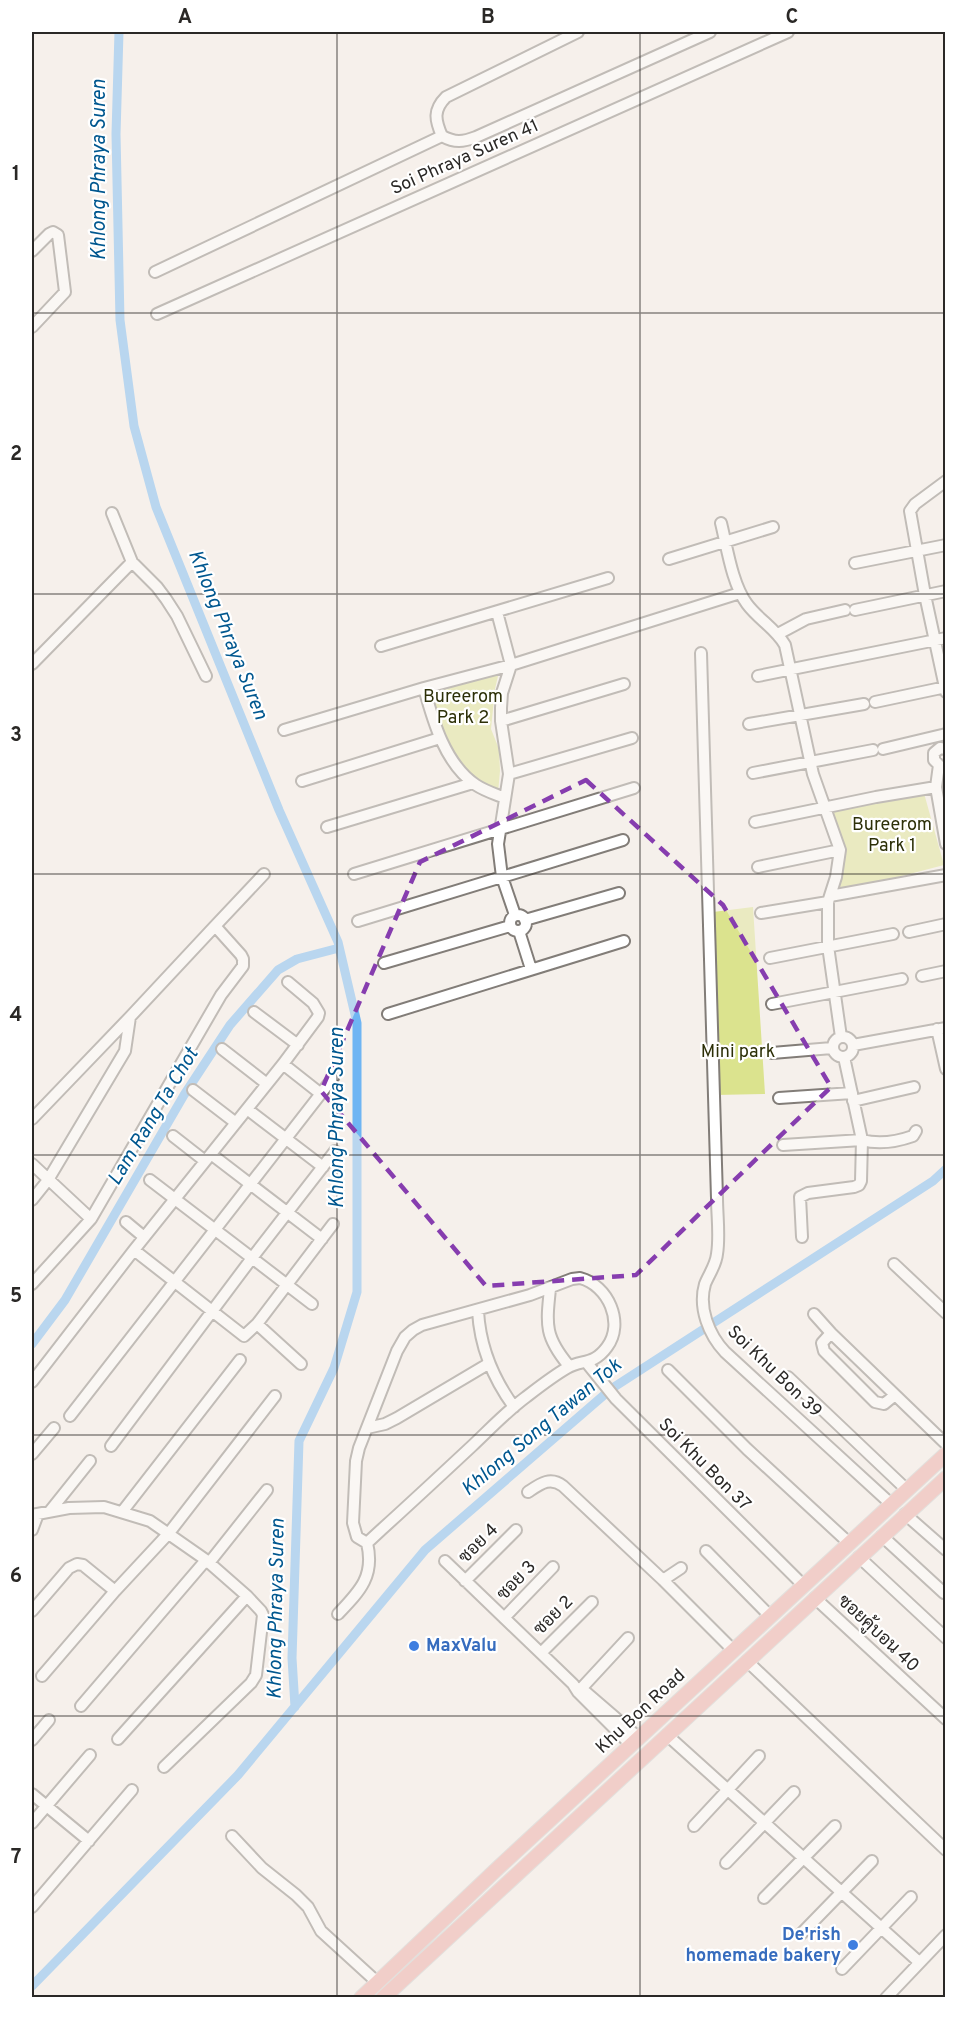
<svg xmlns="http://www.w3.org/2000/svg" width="977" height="2029" font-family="Overpass,Sarabun,sans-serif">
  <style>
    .green { fill: #dbe38e }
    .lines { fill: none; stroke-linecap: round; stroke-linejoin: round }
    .canal { stroke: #6fb5f3; stroke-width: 9 }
    .minor-casing { stroke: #827d78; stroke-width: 14 }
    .major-casing { stroke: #cccbcb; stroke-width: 16 }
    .minor { stroke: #fff; stroke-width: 10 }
    .major { stroke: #eca59f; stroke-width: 14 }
    .marked { fill: none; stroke: #863daf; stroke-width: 4.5; stroke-dasharray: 12 8; stroke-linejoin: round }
    .grid { fill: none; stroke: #2a2826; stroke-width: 1.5; stroke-opacity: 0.55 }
    .shop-dot { fill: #3f7fe0; stroke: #fff; stroke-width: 2 }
    .labels { text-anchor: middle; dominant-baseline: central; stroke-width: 4.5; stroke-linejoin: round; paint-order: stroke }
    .street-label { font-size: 18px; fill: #2a2826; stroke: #fff }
    .park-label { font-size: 18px; fill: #2d3008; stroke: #fff }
    .shop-label { font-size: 18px; font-weight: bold; fill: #366cbe; stroke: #fff; text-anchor: start }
    .water-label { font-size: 20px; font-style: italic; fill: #00578f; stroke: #fff }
    .neatline { fill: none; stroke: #2a2826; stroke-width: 2 }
    .grid-label { font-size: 20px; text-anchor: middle; font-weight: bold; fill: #2a2826 }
  </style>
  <rect width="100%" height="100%" fill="#f5f0eb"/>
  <path class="green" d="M493 670 498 676 495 689 491 729 499 749 500 771 498 793 476 782 443 737 428 687Z
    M922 786 944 865 837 893 845 848 828 805Z
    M753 907 765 1094 715 1095 713 912Z"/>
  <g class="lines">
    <path class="canal" d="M119 32 116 134 120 320 134 426 156 507 279 810 338 942 357 1023V1292L334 1368 299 1441 292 1658 295 1707
      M32 1344 65 1300 184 1095 230 1025 278 970 297 959 339 948
      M32 1986 238 1775 425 1550 611 1389 933 1181 946 1169"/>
    <defs>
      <path id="minor" d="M578 32 446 97C433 110 435 120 442 136 455 143 463 142 476 137L710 32
        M32 251 49 234 53 232 58 235 65 292 32 327
        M155 272 442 136
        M157 314 788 32
        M946 481 915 504 910 511 925 595 946 692
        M112 513 132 562 157 587 166 599 177 616 206 676
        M721 523C727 547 732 584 747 604 758 619 776 629 785 645L813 774 840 850 836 877 828 902V946L841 1037
        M669 559 773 527
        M855 563 946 545
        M855 610 946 591
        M778 634 806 619 845 610
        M381 646 608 578
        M701 653 717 1198C717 1216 720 1236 717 1254 716 1265 709 1274 705 1284 698 1308 709 1335 725 1352L891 1504
        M32 664 132 562
        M758 676 946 638
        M424 688C433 721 445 764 476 785 485 791 495 794 505 798
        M875 702 946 687
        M501 721 624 684
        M749 724 864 704
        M284 730 424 688 511 665 497 612
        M883 749 946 734
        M939 765 936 787 946 844
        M939 765 934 760V753L940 748 946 749
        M753 773 873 750
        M509 774 632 738
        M302 781 440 738
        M755 822 876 797 936 787
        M327 827 473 783
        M758 867 840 850
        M354 874 634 788
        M830 896 946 875
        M761 913 828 902
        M510 923a8 8 0 1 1 16 0a8 8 0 1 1-16 0Z
        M515 915 502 877 498 844 509 774 501 721V708L502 693 511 665 740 593
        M525 920 619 893
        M358 921 623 840
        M215 926 264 874
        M519 931 531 969
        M909 932 946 924
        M770 958 893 934
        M384 963 510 926
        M922 976 946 971
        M772 1004 902 979
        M254 1012 298 1045
        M388 1014 624 941
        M937 1029 946 1069
        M833 1047a10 10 0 1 1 20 0a10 10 0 1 1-20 0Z
        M853 1045 946 1028
        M222 1049 267 1084
        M772 1053 832 1048
        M844 1057 862 1140C880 1145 896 1142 913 1136L916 1131
        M283 1064 321 1094
        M193 1090 236 1123
        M779 1098 852 1093
        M853 1101 914 1087
        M247 1109 323 1167
        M32 1119 130 1017 215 926 241 955 243 959V966L221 995 91 1219
        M173 1136 205 1161
        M783 1145 862 1140 861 1181 859 1185 854 1187 808 1193 800 1197 802 1237
        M211 1154 322 1239
        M32 1164 91 1219 32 1284
        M150 1180 252 1258 335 1151
        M32 1200 48 1180 125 1051 130 1017
        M126 1222 144 1237
        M134 1250 244 1336 257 1324 333 1224
        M894 1264 946 1313
        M580 1278C608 1285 625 1323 607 1347 593 1366 582 1359 567 1368 553 1376 539 1387 526 1397 507 1411 490 1429 472 1446 442 1474 412 1502 381 1530L367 1543 357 1537 353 1523 356 1461 359 1448 397 1351 405 1337 413 1330 422 1325 530 1295 572 1279Z
        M550 1289C546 1326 545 1337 569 1366
        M478 1311C480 1347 492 1377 514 1407
        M814 1314 831 1333 946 1444
        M257 1324 301 1364
        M831 1333 822 1343 824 1351 875 1402 884 1404 895 1395
        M587 1363 616 1399 803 1585
        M668 1370 747 1449 849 1543
        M788 1377 906 1489
        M32 1382 134 1250 283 1064 318 1017 319 1013 313 1003 288 982
        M70 1416 333 1078
        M367 1428 385 1424 397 1418 488 1364
        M111 1446 252 1258 312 1304
        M32 1454 54 1428
        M528 1492C540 1484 550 1476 563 1486L663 1580 733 1650
        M50 1511 90 1461
        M122 1512 240 1360
        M905 1514 946 1550
        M32 1515 69 1508 104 1507 150 1521 206 1560 247 1596 261 1611 263 1615 256 1675 251 1683 164 1767
        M32 1530 38 1514
        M882 1536 944 1593
        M706 1551 770 1616
        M859 1557 946 1638
        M445 1561 573 1684 578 1692 631 1745
        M209 1563 267 1490
        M663 1580 681 1568
        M465 1581 516 1530
        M815 1598 946 1719
        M32 1611 69 1568 77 1564 83 1565 115 1591
        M338 1614C360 1591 375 1576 367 1543
        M504 1618 553 1567
        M541 1653 592 1602
        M747 1661 946 1850
        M42 1676 115 1591 169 1533 275 1396
        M581 1688 639 1738
        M578 1692 628 1638
        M81 1706 206 1560
        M667 1735 919 1962
        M118 1739 247 1596
        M32 1740 49 1720
        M32 1794 89 1841
        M32 1823 90 1755
        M694 1826 759 1756
        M232 1836 262 1868 296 1895 308 1907 321 1931 378 1983
        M726 1863 794 1792
        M764 1898 835 1826
        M32 1907 132 1790
        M801 1934 872 1861
        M842 1969 911 1897
        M886 1998 946 1935"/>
      <path id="major" d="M361 1998 499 1867 946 1454
        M383 1998 946 1478"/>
    </defs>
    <use href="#minor" class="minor-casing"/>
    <use href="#major" class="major-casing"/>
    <use href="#minor" class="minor"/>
    <use href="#major" class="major"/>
  </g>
  <path d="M0 0H977V2029H0ZM586 780 723 905 831 1087 636 1275 486 1286 321 1091 420 862Z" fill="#f5f0eb" fill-opacity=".55" fill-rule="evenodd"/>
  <path class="marked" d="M586 780 723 905 831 1087 636 1275 486 1286 321 1091 420 862Z"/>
  <path class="grid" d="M337 32V1998M640 32V1998M32 313H946M32 594H946M32 874H946M32 1155H946M32 1435H946M32 1716H946"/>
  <g class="shop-dot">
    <circle cx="414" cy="1646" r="6"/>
    <circle cx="853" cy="1945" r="6"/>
  </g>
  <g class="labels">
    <g class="street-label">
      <text transform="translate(465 158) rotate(-24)">Soi Phraya Suren 41</text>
      <text transform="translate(774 1372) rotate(44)">Soi Khu Bon 39</text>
      <text transform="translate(704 1465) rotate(45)">Soi Khu Bon 37</text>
      <text transform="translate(479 1544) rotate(-45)">ซอย 4</text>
      <text transform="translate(517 1581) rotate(-46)">ซอย 3</text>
      <text transform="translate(554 1616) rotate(-45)">ซอย 2</text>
      <text transform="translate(878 1634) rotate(43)">ซอยคู้บอน 40</text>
      <text transform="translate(641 1712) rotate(-43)">Khu Bon Road</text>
    </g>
    <g class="park-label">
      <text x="463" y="697">Bureerom<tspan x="463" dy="21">Park 2</tspan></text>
      <text x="892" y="825">Bureerom<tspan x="892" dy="21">Park 1</tspan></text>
      <text x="738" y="1052">Mini park</text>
    </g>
    <g class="shop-label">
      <text x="426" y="1646">MaxValu</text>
      <text x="841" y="1935" text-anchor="end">De'rish<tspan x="841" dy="21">homemade bakery</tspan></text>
    </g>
    <g class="water-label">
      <text transform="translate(100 170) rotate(-90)">Khlong Phraya Suren</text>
      <text transform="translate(227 635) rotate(68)">Khlong Phraya Suren</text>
      <text transform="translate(154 1117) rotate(-59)">Lam Rang Ta Chot</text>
      <text transform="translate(338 1118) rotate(-90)">Khlong Phraya Suren</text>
      <text transform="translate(542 1428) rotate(-40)">Khlong Song Tawan Tok</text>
      <text transform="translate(277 1609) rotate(-89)">Khlong Phraya Suren</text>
    </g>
  </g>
  <rect width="977" height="2029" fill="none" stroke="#ffffff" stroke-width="66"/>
  <rect x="33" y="33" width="911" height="1963" class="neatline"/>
  <g class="grid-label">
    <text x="185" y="23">A</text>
    <text x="488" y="23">B</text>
    <text x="792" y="23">C</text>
    <text x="16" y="180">1</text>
    <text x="16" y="460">2</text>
    <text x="16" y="741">3</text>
    <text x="16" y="1021">4</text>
    <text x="16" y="1302">5</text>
    <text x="16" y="1582">6</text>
    <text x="16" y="1863">7</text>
  </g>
</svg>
